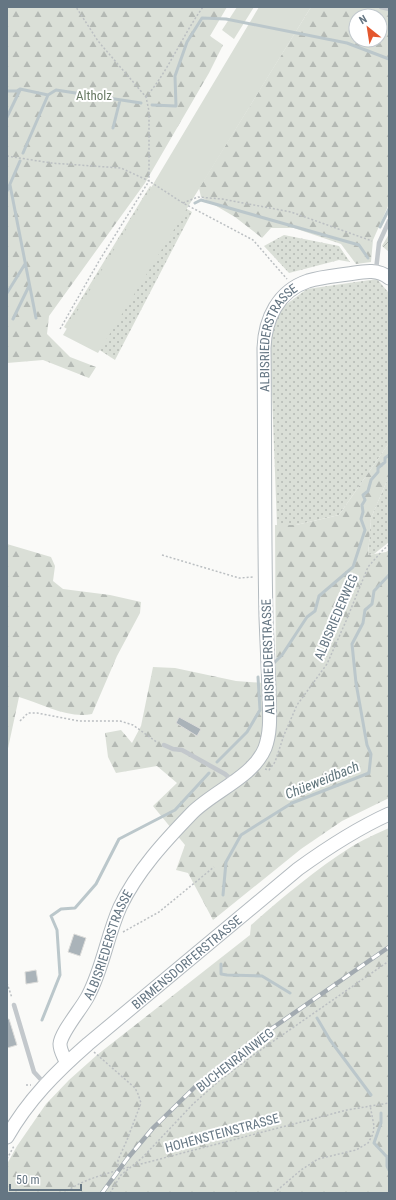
<svg xmlns="http://www.w3.org/2000/svg" width="396" height="1200" font-family="'Roboto Condensed',sans-serif">
  <style>
    .grass { fill: url(#grass-dots) }
    .forest { fill: url(#forest-firs); fill-rule: evenodd }
    .garden { fill: url(#garden-furrows) }
    .pitch { fill: #dadfd7 }
    .lines { fill: none; stroke-linecap: round; stroke-linejoin: round }
    .stream { stroke: #bbc7cb; stroke-width: 3 }
    .building { fill: #aab3b9; stroke: #dcdcda }
    .secondary-casing { stroke: #b3babf; stroke-width: 15 }
    .path { stroke: #bbbfc2; stroke-width: 1.5; stroke-dasharray: 2 2; stroke-linecap: butt }
    .lane { stroke: #c3c8cc; stroke-width: 4.5 }
    .secondary { stroke: #fff; stroke-width: 13 }
    .rail-casing { stroke: #a2aab0; stroke-width: 4.5 }
    .rail { stroke: #fff; stroke-width: 3; stroke-dasharray: 9; stroke-linecap: butt }
    .labels { text-anchor: middle; dominant-baseline: central; stroke-width: 4; stroke-linejoin: round; paint-order: stroke }
    .park-label { font-size: 13px; fill: #687a64; stroke: #fff }
    .street-label { font-size: 13px; fill: #657683; stroke: #fff }
    .water-label { font-size: 14px; font-style: italic; fill: #60757c; stroke: #fff }
  </style>
  <defs>
    <pattern id="grass-dots" width="8" height="8" patternUnits="userSpaceOnUse"><rect width="8" height="8" fill="#dadfd7"/><path d="M2 2h.1M6 6h.1" fill="none" stroke="#b4b9b4" stroke-width="1.8" stroke-linecap="round"/></pattern>
    <pattern id="forest-firs" width="22" height="20" patternUnits="userSpaceOnUse"><rect width="22" height="20" fill="#dadfd7"/><path d="M5 1l3.5 6h-7zM16 11l3.5 6h-7z" fill="#b4b9b4"/></pattern>
    <pattern id="garden-furrows" width="10" height="10" patternUnits="userSpaceOnUse"><rect width="10" height="10" fill="#dadfd7"/><path d="M-1 1l2-2M0 10L10 0M9 11l2-2" fill="none" stroke="#b4b9b4"/></pattern>
  </defs>
  <rect width="100%" height="100%" fill="#fafaf8"/>
  <path class="grass" d="M150 186 192 212 115 360 64 327Z
    M284 235 339 246 350 262 339 260 289 273 264 246Z
    M377 279 388 292 389 312V443L339 515 296 525H277L270 342 280 309 307 289Z
    M389 476V542L374 554 368 555 371 518Z"/>
  <path class="forest" d="M7 7H227L210 36 223 45 209 73 145 183 49 316 47 334 70 357 96 367 89 378 43 360 7 363Z
    M311 7H389V204L373 240 371 262 356 264 341 244 294 228H271L262 238 235 217 201 197 199 188ZM356 16H380V40H356Z
    M389 443V476L371 518 368 555 386 552 389 550V798L342 821 301 849 213 920 188 873 176 870 185 845 153 806 177 783 157 766 116 773 108 757 105 733 121 730 132 743 141 726 153 667 175 668 236 681 276 684 275 525H296L339 515Z
    M7 544 51 557 55 566 53 581 63 589 110 595 141 602 140 613 117 656 92 714C69 719 42 704 19 697L7 753Z
    M389 828V1193H7V1164L17 1146 46 1104 69 1080 97 1055 250 935 251 925C283 897 315 870 351 847 362 840 376 834 389 828Z"/>
  <path class="garden" d="M389 234V252L382 246Z"/>
  <path class="pitch" d="M237 7H254L234 39 222 30Z
    M259 7H311L98 353 63 335Z"/>
  <g class="lines">
    <path class="stream" d="M7 91H17L20 89 48 95 56 90 141 103
      M152 105 176 106 175 76 187 42 202 18 226 19 347 43 389 59
      M7 117 20 90
      M113 128 120 100
      M23 153 48 95
      M10 185 36 318
      M7 191 20 161
      M195 203 201 200 359 245 368 258
      M380 227 389 209
      M7 293 25 264
      M13 319 29 286
      M274 663 282 655 307 617 315 611 319 596 353 567 365 530 361 519 363 512 362 505 365 500 363 495 368 491 371 480 378 472V468L385 462V458L389 455
      M217 762 247 732 260 710 258 677
      M223 895 226 862 241 835 292 803 369 773 371 754 367 745 356 683 352 644 363 623 365 610 372 604 374 591 389 575
      M221 964V974L227 975 262 976 290 993
      M317 1018 330 1040 371 1095
      M42 1020 60 975 57 930 51 916 61 909 75 908 96 884 119 839 175 810 209 773
      M381 1113V1123L374 1143 387 1157V1166L389 1170"/>
  </g>
  <path class="building" d="M179 717 201 729 197 736 176 723Z
    M74 934 86 938 80 956 68 952Z
    M36 970 38 982 26 984 25 972Z
    M7 1019H9L17 1045 7 1048Z"/>
  <g class="lines">
    <defs>
      <g id="secondary">
        <path id="s1" d="M66 1062C64 1056 60 1051 60 1044 61 1032 82 1008 88 996 103 968 107 936 120 907 137 871 165 841 192 813 214 791 253 777 265 748 272 729 269 709 269 689 268 665 267 641 266 618 264 528 265 438 264 348 265 319 278 291 308 281 321 277 334 276 348 274 362 272 377 268 389 278"/>
        <path id="s2" d="M7 1137C28 1100 56 1072 88 1044L298 869C327 848 356 829 389 814"/>
      </g>
    </defs>
    <use href="#secondary" class="secondary-casing"/>
    <path class="path" d="M146 97C169 70 182 36 203 7
      M7 156 51 163 121 168 149 181 183 203 253 240 287 279
      M183 203 198 197 222 199 291 212 372 241
      M60 329 99 261 149 181V111L146 97 98 41 76 7
      M162 555 239 578 254 577
      M20 721 28 713H37L79 721H120L133 725 158 743
      M265 769 269 770 275 762 284 735 297 705 327 664 346 621 368 567 383 550 389 545
      M123 932 159 912 214 867
      M7 983 12 998
      M94 1052 135 1088 138 1094 141 1103 127 1140 118 1160V1170
      M26 1085H31
      M7 1159 14 1146
      M133 1166 347 1110 389 1103
      M64 1193C83 1179 106 1174 129 1167
      M110 1193 121 1175 142 1158 193 1104 219 1081 252 1056 389 961
      M274 1193 301 1170 318 1159 356 1150 368 1143 373 1134 374 1126 370 1105"/>
    <path class="lane" d="M381 7 389 9
      M376 270 379 243 389 221
      M164 745 173 749 182 750 225 774 233 781
      M14 1005 34 1072 45 1084"/>
    <use href="#secondary" class="secondary"/>
    <defs>
      <path id="rail" d="M102 1193 127 1159 153 1128 197 1085 238 1052 389 947"/>
    </defs>
    <use href="#rail" class="rail-casing"/>
    <use href="#rail" class="rail"/>
  </g>
  <g class="labels">
    <g class="park-label">
      <text x="94" y="95">Altholz</text>
    </g>
    <g class="street-label">
      <text stroke="none"><textPath href="#s1" startOffset="802">ALBISRIEDERSTRASSE</textPath></text>
      <text transform="translate(336 617) rotate(-67)">ALBISRIEDERWEG</text>
      <text transform="translate(268 657) rotate(-92)">ALBISRIEDERSTRASSE</text>
      <text stroke="none"><textPath href="#s1" startOffset="130">ALBISRIEDERSTRASSE</textPath></text>
      <text stroke="none"><textPath href="#s2" startOffset="252">BIRMENSDORFERSTRASSE</textPath></text>
      <text transform="translate(235 1060) rotate(-38)">BUCHENRAINWEG</text>
      <text transform="translate(222 1133) rotate(-15)">HOHENSTEINSTRASSE</text>
    </g>
    <g class="water-label">
      <text transform="translate(322 780) rotate(-22)">Chüeweidbach</text>
    </g>
  </g>
  <rect width="396" height="1200" fill="none" stroke="#657683" stroke-width="16"/>
  <g transform="translate(368 28) rotate(330)"><circle r="19" fill="#ffffff" stroke="#c1c8cd"/>
  <path d="M0-3L7 15L0 10L-7 15Z" fill="#e4572e"/>
  <text y="-6" font-size="11" font-weight="bold" text-anchor="middle" fill="#657683">N</text>
  </g>
  <path d="M10 1184v6h71v-6" fill="none" stroke="#657683" stroke-width="2"/>
  <text x="16" y="1184" font-size="12" fill="#657683" stroke="#ffffff" stroke-width="3" paint-order="stroke">50 m</text>
</svg>
